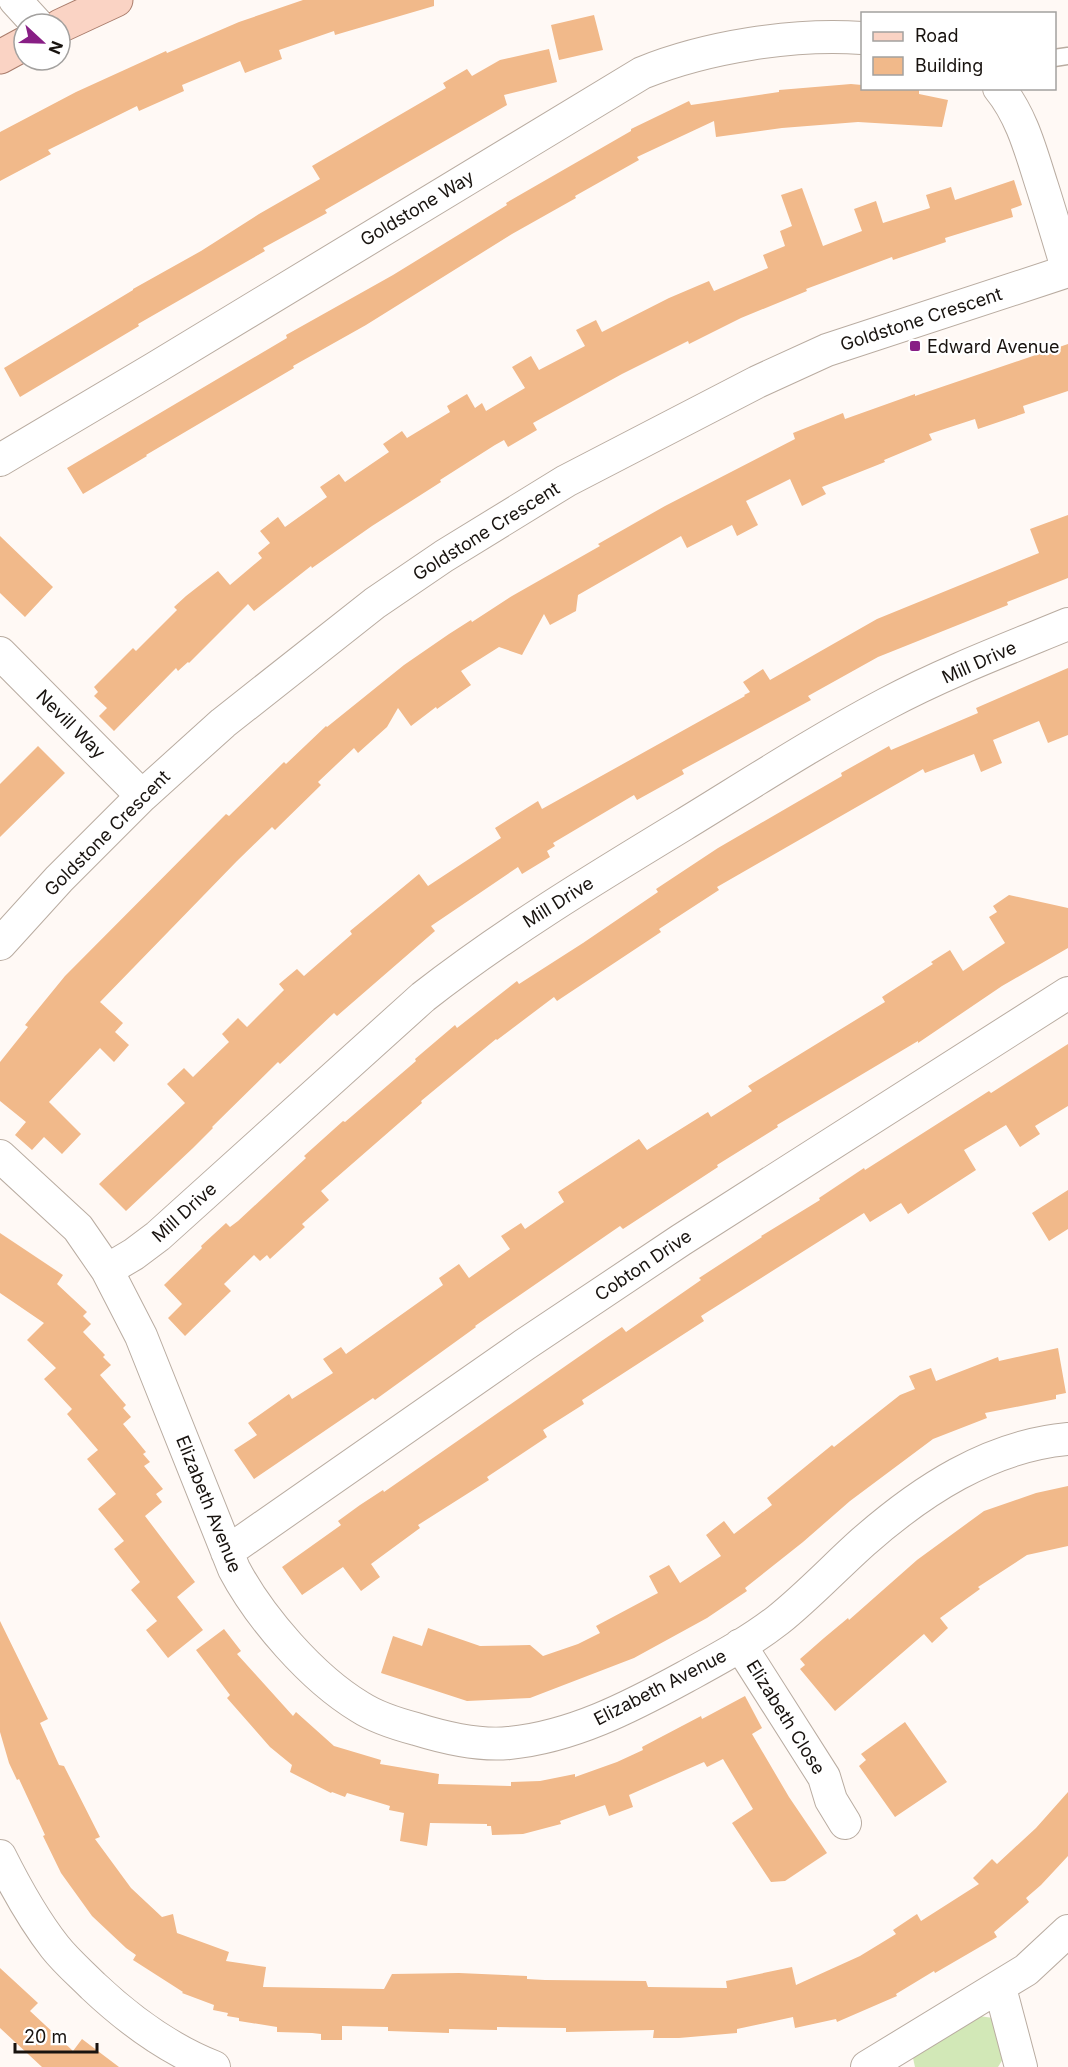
<svg xmlns="http://www.w3.org/2000/svg" width="1068" height="2067" font-family="Inter,sans-serif">
  <style>
    .green { fill: #d2e8b7 }
    .building { fill: #f1b98a }
    .lines { fill: none; stroke-linecap: round; stroke-linejoin: round }
    .lane-casing { stroke: #b9aca1; stroke-width: 19 }
    .street-casing { stroke: #b9aca1; stroke-width: 34 }
    .primary-casing { stroke: #a97c6b; stroke-width: 35 }
    .lane { stroke: #fff; stroke-width: 16 }
    .street { stroke: #fff; stroke-width: 32 }
    .primary { stroke: #fad3c4; stroke-width: 33 }
    .poi-dot { fill: #881e85; stroke: #fff; stroke-width: 2 }
    .labels { text-anchor: middle; dominant-baseline: central; stroke-width: 4.5; stroke-linejoin: round; paint-order: stroke }
    .street-label { font-size: 18px; fill: #18130f; stroke: #fff }
    .poi-label { font-size: 18px; fill: #18130f; stroke: #fff; text-anchor: start }
  </style>
  <rect width="100%" height="100%" fill="#fff9f5"/>
  <path class="green" d="M979 2016 993 2018 1003 2059 998 2067H915L913 2058 916 2052Z"/>
  <path class="building" d="M303 0H434V6L335 35 334 31 279 50 282 59 245 73 240 61 182 85 184 91 139 111 137 106 48 150 51 154 0 181V132L76 92 166 51 167 53 239 22Z
    M594 15 603 50 559 60 551 25Z
    M549 49 557 82 504 95 507 105 325 210 327 213 263 248 265 251 138 324 139 326 20 397 4 368 133 290V289L201 251 259 214 320 179 312 166 446 88 443 83 467 69 472 76 500 60Z
    M851 84 862 85V88H919V94L948 100 942 127 858 122 782 128 716 137 714 121 637 157 639 160 575 196 576 198 512 234 366 325 293 366 294 368 146 455 147 456 83 494 67 468 287 338 286 335 393 275 507 205 506 203 631 131V129L689 101 691 105 779 92V90Z
    M1014 180 1022 205 1011 209 1013 217 945 238 946 242 893 260 892 257 806 289 807 291 741 318 689 344 688 341 622 374 533 423 537 430 508 447 504 440 495 445 440 480 441 482 372 526 312 568 311 566 254 611 248 604 189 663 188 662 178 671 176 668 114 731 99 716 107 708 94 696 98 692 94 687 133 648 136 651 177 610 174 607 186 596 218 571 230 585 262 558 258 553 270 543 260 531 278 517 285 527 327 497 320 487 339 474 345 482 389 452 383 444 402 431 407 438 450 412 447 406 467 394 475 408 482 403 486 411 525 388 512 367 531 356 539 370 585 346 576 330 596 320 602 332 669 298 709 281 714 291 768 268 763 255 785 246 780 231 792 226 781 195 802 188 823 246 862 231 854 209 876 201 883 223 930 208 926 195 951 187 955 200Z
    M1068 344V391L1023 406 1025 413 978 429 975 419 929 434 932 440 884 460 885 462 822 487 826 494 802 506 790 479 746 501 758 525 737 536 732 525 687 548 681 536 578 595 576 611 550 625 544 614 522 655 499 647 461 671 471 685 437 709 436 707 411 726 398 708 387 727 358 753 354 748 318 782 321 785 275 830 272 827 237 861 100 1002 123 1023 115 1032 129 1045 114 1062 100 1048 49 1102 81 1134 62 1154 44 1137 32 1150 15 1135 26 1122 0 1101V1062L28 1027 25 1025 65 976 226 814 229 816 284 762 286 764 326 726 327 727 404 665 449 634 471 620 472 622 512 596 600 546 598 544 665 506 795 439 793 433 843 413 845 419 915 394V396Z
    M1068 515V578L1007 602 1008 605 878 657 808 696 811 700 682 770 684 774 637 800 634 795 553 843 555 846 547 851 550 857 522 874 518 867 431 926 435 931 337 1016 334 1013 280 1064 278 1062 212 1127 213 1128 193 1148 126 1211 99 1184 185 1103 167 1084 184 1068 193 1077 229 1042 222 1034 238 1018 247 1027 284 990 279 984 297 969 304 976 352 934 350 931 419 874 428 886 501 838 495 828 538 801 542 809 745 696 744 695 750 692 743 682 763 669 770 680 877 619 1039 553 1030 529Z
    M0 536 53 587 25 617 0 593Z
    M1068 668V735L1048 743 1039 721 993 740 1002 763 981 772 974 754 925 773 923 769 717 887 719 890 659 929 661 932 557 1001 554 997 497 1040 496 1039 421 1101 422 1103 321 1191 329 1200 302 1224 305 1227 270 1259 267 1255 260 1261 254 1255 224 1284 231 1291 185 1336 168 1318 182 1304 164 1285 202 1248 201 1246 226 1223 230 1227 238 1221 306 1158 304 1156 343 1121 345 1122 416 1061 415 1059 455 1025 457 1028 517 981 519 984 583 943 658 892 656 889 718 848 842 776 841 773 889 746 891 750 978 713 976 708Z
    M38 746 65 773 0 837V784Z
    M1009 895 1068 908V948L1002 986 918 1043V1041L777 1125 778 1127 717 1165 718 1167 623 1229 620 1226 475 1326 476 1327 375 1400 373 1398 254 1479 234 1450 257 1435 248 1423 289 1394 292 1399 333 1373 323 1359 341 1347 346 1354 443 1285 439 1278 459 1264 469 1278 510 1249 501 1236 521 1223 525 1229 564 1202 558 1192 639 1139 647 1150 708 1112 711 1117 752 1091 748 1086 885 1002 882 997 933 964 931 962 950 950 963 971 1005 943 989 917 997 912 993 906Z
    M1068 1044V1106L1035 1126 1040 1134 1020 1147 1006 1125 964 1150 976 1170 908 1214 901 1203 870 1222 864 1213 701 1316 704 1321 582 1400 584 1404 543 1430 547 1437 487 1477 489 1480 418 1525 420 1528 371 1564 380 1577 361 1591 343 1567 302 1595 282 1567 341 1525 338 1521 360 1505 383 1490 384 1492 600 1342 622 1327 626 1332 701 1280 699 1278 762 1237 761 1236 820 1200 819 1198 864 1168 865 1170 989 1091 991 1093Z
    M1068 1190V1229L1049 1241 1032 1213Z
    M0 1233 63 1275 57 1284 87 1312 83 1316 91 1324 83 1332 105 1355 103 1357 111 1365 100 1375 126 1405 123 1408 131 1417 123 1424 146 1452 143 1454 150 1462 144 1466 163 1489 156 1494 162 1502 145 1516 195 1582 177 1597 203 1630 168 1658 146 1630 157 1621 131 1590 140 1582 114 1549 124 1541 98 1509 116 1494 87 1459 98 1450 67 1414 72 1409 44 1379 56 1368 27 1340 44 1323 0 1293Z
    M1058 1348 1066 1393 1056 1395V1399L985 1413 987 1418 933 1439 850 1501 803 1542 745 1588 747 1591 707 1618 634 1658 530 1698 467 1701 381 1673 393 1636 422 1646 428 1628 480 1646 530 1645 543 1656 578 1644 600 1633 596 1626 658 1593 649 1576 669 1565 680 1583 721 1556 706 1535 724 1521 734 1534 772 1505 767 1498 832 1445 834 1447 900 1395 915 1389 909 1376 931 1368 936 1381 998 1357 999 1361Z
    M1068 1486V1546L1027 1555 978 1587 980 1589 940 1618 948 1628 932 1643 924 1634 835 1711 800 1669 805 1665 800 1659 824 1638 848 1618 849 1620 917 1560 984 1511 1036 1493Z
    M0 1621 48 1719 40 1723 59 1765 64 1766 100 1837 95 1839 131 1888 162 1917 173 1914 177 1933 229 1952 226 1961 266 1967 263 1987 384 1989 392 1974 459 1973 527 1976V1979L545 1980 646 1981 648 1987 727 1988 726 1981 792 1967 796 1985 860 1956 896 1934 893 1930 917 1914 921 1921 979 1884 973 1878 992 1859 997 1864 1036 1828 1068 1792V1856L1041 1885 1026 1898 1029 1902 994 1932 997 1937 935 1973 934 1971 896 1994 897 1996 837 2022 836 2019 795 2028 793 2017 737 2029V2033L679 2038H653L654 2030 566 2032V2028L497 2027V2030L449 2029V2033L388 2031V2027L342 2026V2040H321V2034L312 2033 277 2032V2027L239 2021V2018L227 2016 228 2013 213 2010 214 2005 182 1993 183 1992 133 1960 136 1955 126 1948 92 1916 61 1873 43 1836 45 1835 19 1779 17 1780 9 1763 0 1732Z
    M224 1629 241 1651 237 1654 293 1716 296 1712 334 1746 381 1760 380 1764 439 1774 438 1784 511 1786V1782L540 1781 575 1774V1777L617 1762 643 1750 642 1747 701 1716 702 1719 745 1696 762 1728 752 1734 789 1797 827 1853 785 1881 771 1882 732 1823 753 1809 723 1759 707 1767 704 1762 629 1795 633 1807 609 1816 605 1805 560 1821 561 1824 523 1834 492 1835 491 1826H487V1824L430 1823 427 1846 400 1841 404 1813 389 1810 390 1806 347 1793 345 1797 332 1792 331 1793 290 1772 292 1765 270 1747 227 1698 230 1695 196 1650Z
    M905 1722 947 1782 895 1817 859 1766 866 1760 861 1754Z
    M0 1968 38 2003 30 2011 73 2051 82 2039 119 2067H42L0 2028Z"/>
  <g class="lines">
    <defs>
      <path id="lane" d="M1054 58 1068 56"/>
      <path id="street" d="M15 0 37 24
        M999 88C1022 116 1031 152 1042 186 1051 214 1059 242 1068 271
        M0 460 155 368 642 73C706 47 794 33 862 38
        M0 653 142 796
        M0 944 59 879 142 796 223 723 375 603 444 556 566 481 757 382 827 350 1068 271
        M0 1156 78 1228 107 1270 141 1336 234 1569C260 1618 312 1678 360 1707 377 1718 397 1724 416 1729 445 1738 479 1746 509 1743 572 1737 630 1707 685 1677 716 1660 750 1642 778 1620 808 1596 834 1568 863 1542 921 1491 989 1446 1068 1439
        M107 1270 134 1254 158 1236 423 997C505 933 594 879 683 825 750 784 816 741 886 704 944 673 1007 649 1068 624
        M227 1552 524 1345 681 1240 1068 993
        M740 1645 824 1777 831 1800 845 1823
        M0 1856C16 1888 33 1919 55 1947 66 1961 80 1973 93 1986 129 2020 168 2049 214 2067
        M997 1988 1003 1999 1021 2067
        M867 2067 1026 1970 1068 1931"/>
      <path id="primary" d="M60 26 116 0
        M0 57 24 44"/>
    </defs>
    <use href="#lane" class="lane-casing"/>
    <use href="#street" class="street-casing"/>
    <use href="#primary" class="primary-casing"/>
    <use href="#lane" class="lane"/>
    <use href="#street" class="street"/>
    <use href="#primary" class="primary"/>
  </g>
  <rect class="poi-dot" x="909" y="340" width="12" height="12" rx="3"/>
  <g class="labels">
    <g class="street-label">
      <text transform="translate(417 208) rotate(-31)">Goldstone Way</text>
      <text transform="translate(921 319) rotate(-18)">Goldstone Crescent</text>
      <text transform="translate(486 531) rotate(-32)">Goldstone Crescent</text>
      <text transform="translate(979 662) rotate(-24)">Mill Drive</text>
      <text transform="translate(71 724) rotate(45)">Nevill Way</text>
      <text transform="translate(107 833) rotate(-45)">Goldstone Crescent</text>
      <text transform="translate(558 902) rotate(-32)">Mill Drive</text>
      <text transform="translate(184 1212) rotate(-42)">Mill Drive</text>
      <text transform="translate(643 1265) rotate(-34)">Cobton Drive</text>
      <text transform="translate(209 1504) rotate(68)">Elizabeth Avenue</text>
      <text transform="translate(660 1687) rotate(-27)">Elizabeth Avenue</text>
      <text transform="translate(786 1717) rotate(58)">Elizabeth Close</text>
    </g>
    <g class="poi-label">
      <text x="927" y="346">Edward Avenue</text>
    </g>
  </g>
  <rect x="861" y="12" width="195" height="78" fill="#ffffff" stroke="#a3a19f" stroke-width="1.5"/>
  <rect x="873" y="32" width="30" height="9" fill="#fad3c4" stroke="#a3a19f" stroke-width="1.5"/>
  <text x="915" y="42" font-size="18" fill="#18130f">Road</text>
  <rect x="873" y="57" width="30" height="18" fill="#f1b98a" stroke="#a3a19f" stroke-width="1.5"/>
  <text x="915" y="72" font-size="18" fill="#18130f">Building</text>
  <g transform="translate(42 42) rotate(112)"><circle r="28" fill="#ffffff" stroke="#a3a19f" stroke-width="1.5"/>
  <path d="M0-4.5L10 22L0 15L-10 22Z" fill="#881e85"/>
  <text y="-9" font-size="16" font-weight="bold" text-anchor="middle" fill="#18130f">N</text>
  </g>
  <path d="M15 2043v9h82v-9" fill="none" stroke="#18130f" stroke-width="3"/>
  <text x="24" y="2043" font-size="18" fill="#18130f" stroke="#ffffff" stroke-width="4.5" paint-order="stroke">20 m</text>
</svg>
